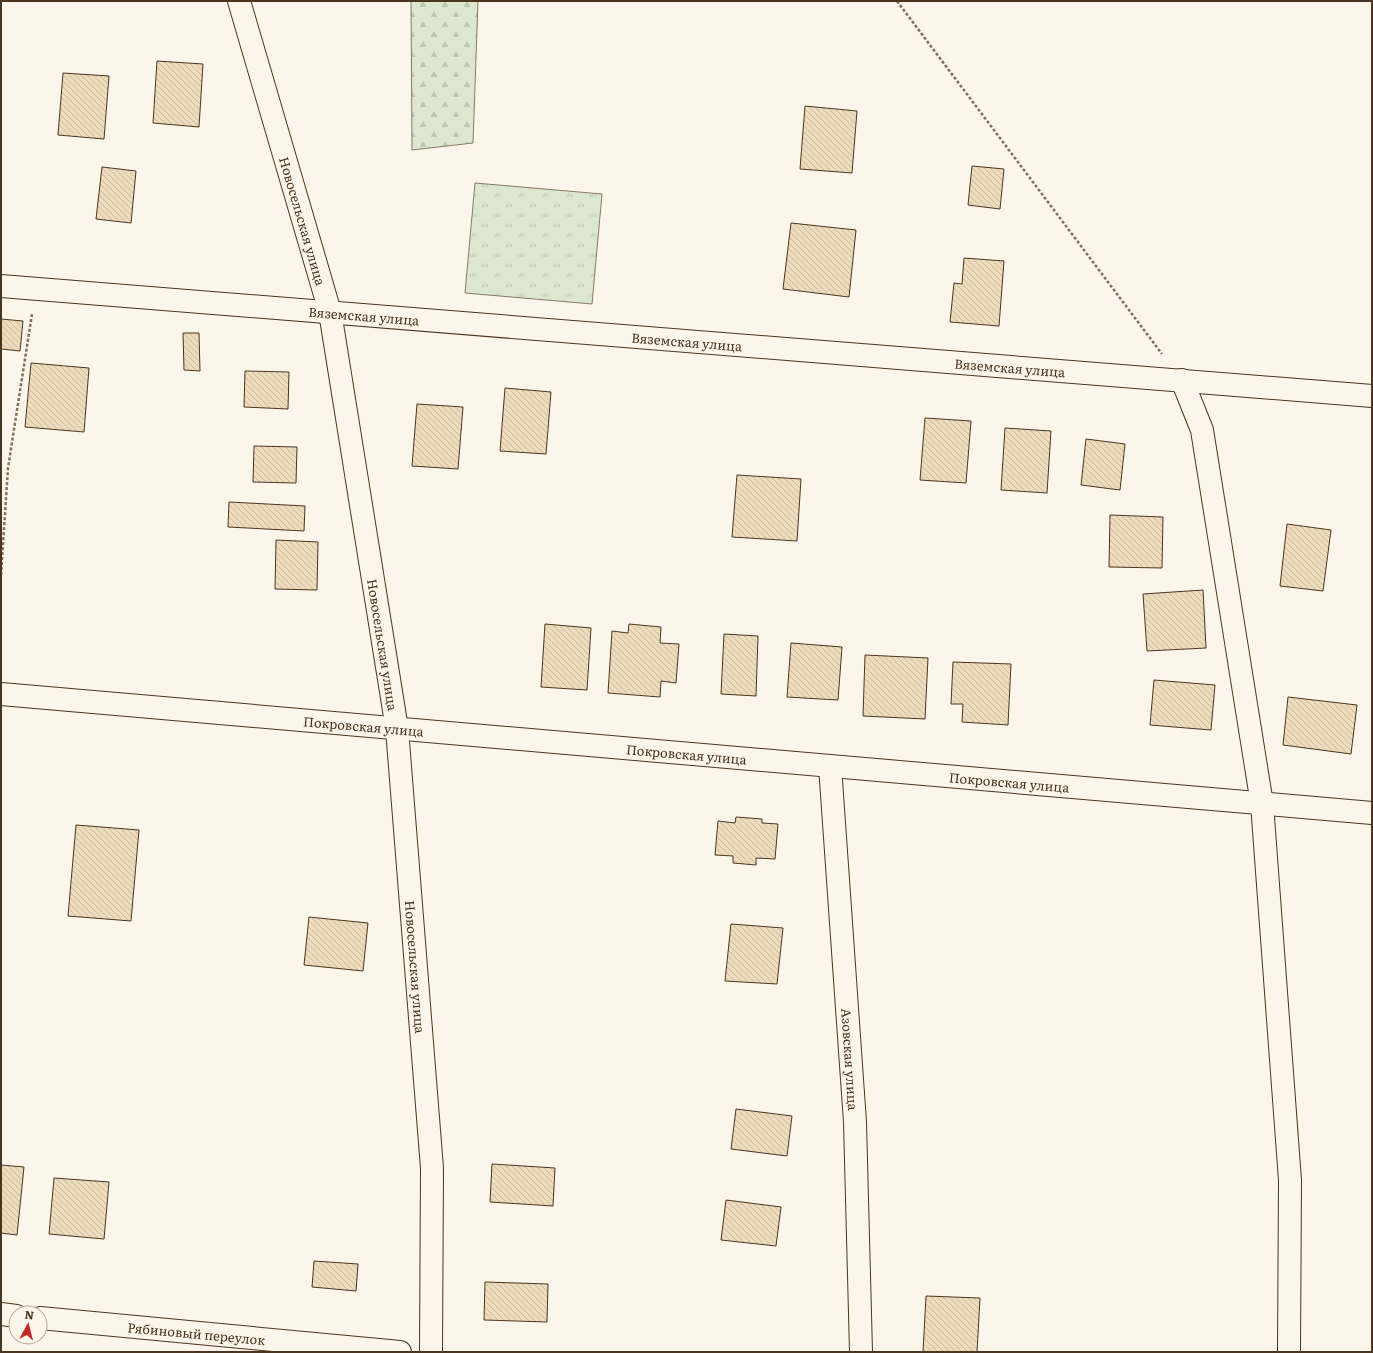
<svg xmlns="http://www.w3.org/2000/svg" width="1373" height="1353" font-family="Literata,serif">
  <style>
    .grass { fill: url(#grass-tufts); stroke: #887966 }
    .forest { fill: url(#forest-firs); stroke: #887966 }
    .building { fill: url(#building-back-hatch); stroke: #4a3520 }
    .lines { fill: none; stroke-linecap: round; stroke-linejoin: round }
    .minor-casing { stroke: #4a3520; stroke-width: 24 }
    .path { stroke: #7f6f5c; stroke-width: 2.5; stroke-dasharray: 3 2; stroke-linecap: butt }
    .minor { stroke: #fbf6e9; stroke-width: 22 }
    .labels { text-anchor: middle; dominant-baseline: central; stroke-width: 3; stroke-linejoin: round; paint-order: stroke }
    .street-label { font-size: 13px; fill: #4a3520; stroke: #fbf6e9 }
  </style>
  <defs>
    <pattern id="grass-tufts" width="24" height="20" patternUnits="userSpaceOnUse"><rect width="24" height="20" fill="#dce7d0"/><path d="M3 7l-1-3M5 7V3M7 7l1-3M15 17l-1-3M17 17v-4M19 17l1-3" fill="none" stroke="#bec7b2"/></pattern>
    <pattern id="forest-firs" width="22" height="20" patternUnits="userSpaceOnUse"><rect width="22" height="20" fill="#dce7d0"/><path d="M5 1l3.5 6h-7zM16 11l3.5 6h-7z" fill="#bec7b2"/></pattern>
    <pattern id="building-back-hatch" width="6" height="6" patternUnits="userSpaceOnUse"><rect width="6" height="6" fill="#ecdcbc"/><path d="M-1 5l2 2M0 0l6 6M5-1l2 2" fill="none" stroke="#ccbda1"/></pattern>
  </defs>
  <rect width="100%" height="100%" fill="#fbf6e9"/>
  <path class="grass" d="M475 183 602 194 592 304 465 293Z"/>
  <path class="forest" d="M411 1H478L473 143 412 150Z"/>
  <path class="building" d="M157 61 203 64 199 127 153 123Z
    M63 73 109 76 104 139 58 135Z
    M805 106 857 111 852 173 800 169Z
    M972 166 1004 169 1000 209 968 205Z
    M102 167 136 171 131 223 96 219Z
    M791 223 856 230 849 297 783 289Z
    M964 258 1004 261 999 326 950 322 954 283 962 284Z
    M1 319 23 321 20 351 1 349Z
    M183 333H199L200 371 184 370Z
    M31 363 89 368 84 432 25 427Z
    M245 371 289 372 288 409 244 407Z
    M505 388 551 392 546 454 500 451Z
    M417 404 463 407 458 469 412 466Z
    M925 418 971 421 966 483 920 480Z
    M1005 428 1051 431 1047 493 1001 490Z
    M1086 439 1125 444 1120 490 1081 485Z
    M254 446 297 447 296 483 253 482Z
    M737 475 801 479 797 541 732 537Z
    M229 502 305 506 304 531 228 527Z
    M1110 515 1163 517 1162 568 1109 567Z
    M1287 524 1331 530 1323 591 1280 586Z
    M276 540 318 542 317 590 275 589Z
    M1203 590 1206 648 1147 651 1143 594Z
    M545 624 591 628 587 690 541 687Z
    M629 624 661 627 660 643 679 644 676 683 661 681 660 697 608 693 612 631 628 633Z
    M724 634 758 636 756 696 721 694Z
    M791 643 842 647 838 700 787 697Z
    M865 655 928 658 925 719 863 716Z
    M953 662 1011 664 1008 725 962 722 963 704H951Z
    M1154 680 1215 685 1211 730 1150 725Z
    M1288 697 1357 705 1351 754 1283 745Z
    M736 817 762 819V823L778 824 775 859 756 858V865L733 863V856L715 855 718 821 735 823Z
    M76 825 139 830 131 921 68 916Z
    M309 917 368 923 363 971 304 965Z
    M731 924 783 928 777 984 725 981Z
    M736 1109 792 1116 787 1156 731 1149Z
    M492 1164 555 1168 553 1206 490 1202Z
    M1 1165 24 1167 17 1235 1 1233Z
    M54 1178 109 1182 104 1239 49 1234Z
    M726 1200 781 1207 776 1246 721 1240Z
    M314 1261 358 1264 356 1291 312 1287Z
    M485 1282 548 1284 547 1322 484 1320Z
    M926 1296 980 1298 977 1352H923Z"/>
  <g class="lines">
    <defs>
      <g id="minor">
        <path id="s1" d="M239 1 330 312 397 729 432 1168 431 1352"/>
        <path id="s2" d="M1 286 1372 396"/>
        <path d="M1182 380 1202 430 1262 804 1290 1180 1289 1352"/>
        <path id="s3" d="M1 694 1372 813"/>
        <path id="s4" d="M830 766 855 1122 861 1352"/>
        <path d="M1 1314 16 1316"/>
        <path id="s5" d="M40 1318 400 1352"/>
      </g>
    </defs>
    <use href="#minor" class="minor-casing"/>
    <path class="path" d="M897 1 1162 354
      M1 575 8 468 32 314"/>
    <use href="#minor" class="minor"/>
  </g>
  <g class="labels">
    <g class="street-label">
      <text stroke="none"><textPath href="#s1" startOffset="229">Новосельская улица</textPath></text>
      <text stroke="none"><textPath href="#s2" startOffset="364">Вяземская улица</textPath></text>
      <text stroke="none"><textPath href="#s2" startOffset="688">Вяземская улица</textPath></text>
      <text stroke="none"><textPath href="#s2" startOffset="1012">Вяземская улица</textPath></text>
      <text stroke="none"><textPath href="#s1" startOffset="661">Новосельская улица</textPath></text>
      <text stroke="none"><textPath href="#s3" startOffset="364">Покровская улица</textPath></text>
      <text stroke="none"><textPath href="#s3" startOffset="688">Покровская улица</textPath></text>
      <text stroke="none"><textPath href="#s3" startOffset="1012">Покровская улица</textPath></text>
      <text stroke="none"><textPath href="#s1" startOffset="985">Новосельская улица</textPath></text>
      <text stroke="none"><textPath href="#s4" startOffset="294">Азовская улица</textPath></text>
      <text stroke="none"><textPath href="#s5" startOffset="157">Рябиновый переулок</textPath></text>
    </g>
  </g>
  <rect width="1373" height="1353" fill="none" stroke="#4a3520" stroke-width="4"/>
  <g transform="translate(28 1325) rotate(7)"><circle r="19" fill="#fbf6e9" stroke="#b4a999"/>
  <path d="M0-3L7 15L0 10L-7 15Z" fill="#c62828"/>
  <text y="-6" font-size="11" font-weight="bold" text-anchor="middle" fill="#4a3520">N</text>
  </g>
</svg>
